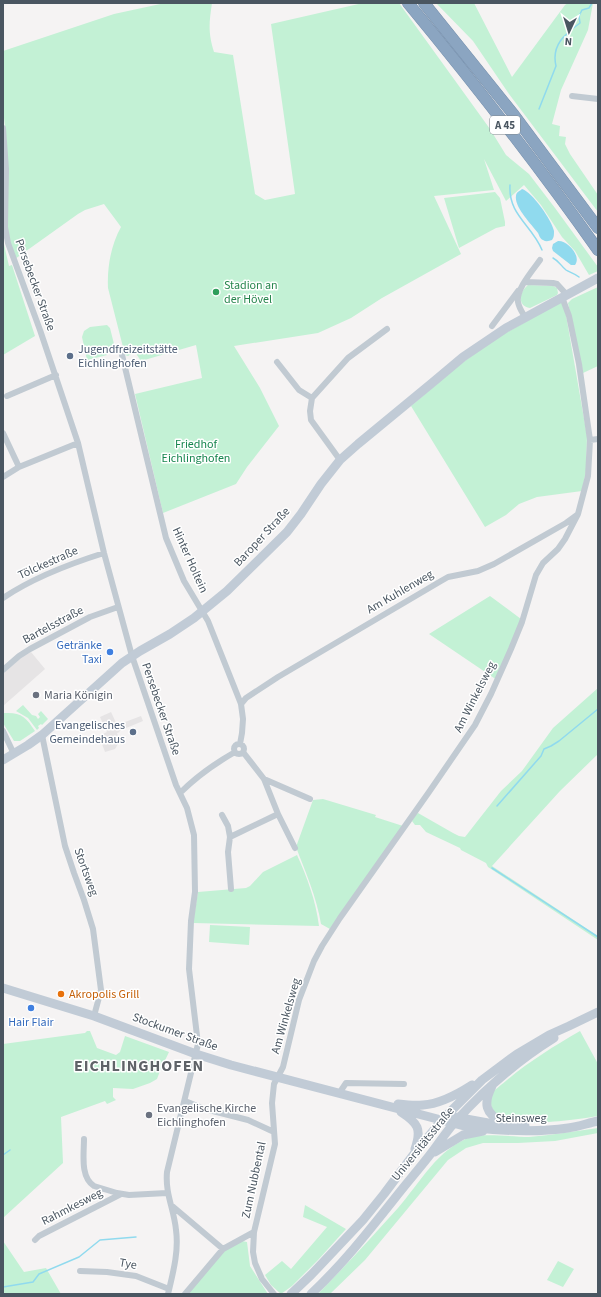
<svg xmlns="http://www.w3.org/2000/svg" width="601" height="1297" font-family="'Source Sans 3',sans-serif">
  <style>
    .education { fill: #e6e4e5 }
    .green { fill: #c3f1d5 }
    .water { fill: #90daee }
    .lines { fill: none; stroke-linecap: round; stroke-linejoin: round }
    .stream { stroke: #90daee; stroke-width: 1.5 }
    .highway-casing { stroke: #7690ad; stroke-width: 12 }
    .street { stroke: #c1cad2; stroke-width: 6 }
    .secondary { stroke: #c1cbd6; stroke-width: 9 }
    .highway { stroke: #8ba5c1; stroke-width: 11 }
    .leisure-dot { fill: #2e9e5b; stroke: #fff; stroke-width: 1.5 }
    .service-dot { fill: #5c6f8a; stroke: #fff; stroke-width: 1.5 }
    .shop-dot { fill: #3f7fe0; stroke: #fff; stroke-width: 1.5 }
    .worship-dot { fill: #6b7280; stroke: #fff; stroke-width: 1.5 }
    .food-dot { fill: #e8710a; stroke: #fff; stroke-width: 1.5 }
    .labels { text-anchor: middle; dominant-baseline: central; stroke-width: 3; stroke-linejoin: round; paint-order: stroke }
    .shield { fill: #fff; stroke: #808990; stroke-width: 1 }
    .shield-label { font-size: 11px; font-weight: bold; fill: #4a5661 }
    .street-label { font-size: 12px; fill: #4a5661; stroke: #fff }
    .leisure-label { font-size: 12px; fill: #27864d; stroke: #fff; text-anchor: start }
    .service-label { font-size: 12px; fill: #4e5e75; stroke: #fff; text-anchor: start }
    .park-label { font-size: 12px; fill: #17864f; stroke: #fff }
    .shop-label { font-size: 12px; fill: #366cbe; stroke: #fff; text-anchor: end }
    .worship-label { font-size: 12px; fill: #5b616d; stroke: #fff; text-anchor: start }
    .food-label { font-size: 12px; fill: #c56008; stroke: #fff; text-anchor: start }
    .district-label { font-size: 16px; font-weight: bold; letter-spacing: 1px; fill: #5f6368; stroke: #fff }
  </style>
  <rect width="100%" height="100%" fill="#f5f3f3"/>
  <path class="education" d="M31 652 45 669 3 706V674L23 656Z
    M111 712 117 725 141 716 143 721 119 731 120 732 117 733 121 743 118 744 115 749 105 752 99 736 107 732 100 717Z"/>
  <path class="green" d="M165 3H212C209 23 208 33 214 52L233 55 255 194 265 200 295 194 271 24 363 3H399L490 129 506 155 529 174 555 208 598 267V271L589 275 575 251 562 237 541 205 524 185 506 201 484 159 494 190 434 196 461 254 382 298 351 318 318 333 234 346 260 388 279 426 247 467 236 484 163 513 135 394 202 378 196 345 141 361 135 352 128 356 125 355 108 288C107 267 111 245 121 227L104 204 85 210 78 214 15 259 8 233 6 134 3 110V51L114 14Z
    M436 3H474L512 77 565 5 568 3H593L588 30 561 90 552 124 560 126 559 136 566 137 565 144 570 154 598 195V212L509 94 473 41Z
    M495 192 500 198 505 222V226L496 228 459 248 444 198Z
    M3 240 9 266 12 265 35 336 3 355Z
    M528 285 553 286 557 288 558 293 557 295 530 308C517 306 519 292 528 285Z
    M598 287V366L583 373 568 303 572 299Z
    M559 303H562L566 315 587 436 586 471 582 491 537 497 519 504 506 515 485 527 411 406 458 366 495 339Z
    M107 325 110 328 115 348 107 350V355L87 360 82 337 84 331 90 327Z
    M490 596 521 619 497 680 429 634Z
    M598 688V754L560 791 492 866 598 936V940L488 867 486 863 461 850 460 848 426 832 420 825H415L412 821 416 814 418 813 453 833 459 836 465 837 501 791 522 771 553 728Z
    M23 705 32 715 36 716 38 719 40 717 38 714 41 711 48 719 42 725 41 724 38 726 39 728 37 730 28 718 16 711Z
    M4 713C21 712 26 717 35 731L20 741H14L3 723Z
    M323 799 376 815 375 817 403 826 330 929 321 924C317 898 305 871 296 847L313 800Z
    M297 855C307 877 316 901 319 926L193 923 198 892 246 888 250 886 263 872Z
    M210 925 250 927 249 945 209 942Z
    M87 1031H90L97 1048 116 1055 120 1052 125 1036 169 1052 160 1071 157 1079 150 1083 133 1089 113 1088V1097L116 1100 107 1104 105 1101 61 1117 63 1163 3 1218V1044L85 1033Z
    M580 1031 598 1064V1116C579 1119 493 1134 491 1104 491 1101 490 1098 491 1095 494 1089 502 1085 507 1080 530 1061 554 1046 580 1031Z
    M598 1128V1133L555 1141 518 1143H483L466 1148 448 1160 365 1260 330 1294H318C345 1266 372 1237 398 1208 420 1183 438 1148 471 1137 486 1133 513 1137 529 1137 552 1135 575 1131 598 1128Z
    M305 1205 346 1229 318 1260 292 1286 281 1294 271 1285 265 1275 282 1261 291 1269 327 1227 303 1217Z
    M3 1241 24 1272 46 1268 61 1294H3Z
    M242 1241 247 1242 250 1266 268 1294H186L226 1249Z
    M558 1261 574 1269 563 1287 547 1280Z"/>
  <path class="water" d="M522 189C532 192 552 220 554 231 554 235 554 237 552 240 549 241 546 242 543 240 540 239 539 235 538 233 531 224 514 207 516 196 516 192 520 191 522 189Z
    M558 241C567 240 582 256 575 265H571L553 251 552 248 553 244Z"/>
  <g class="lines">
    <path class="stream" d="M539 109 556 66C551 45 565 34 580 23L579 16 582 10 589 8 592 3
      M510 185C508 215 532 225 542 250
      M553 258C559 261 561 266 566 270 569 272 574 273 579 277
      M497 806 541 756 544 749 551 746 559 741 598 709
      M492 868 598 937
      M3 1155 10 1150
      M3 1287 33 1282 39 1274 79 1257 100 1240 136 1237"/>
    <defs>
      <path id="highway" d="M408 3C474 83 538 165 598 250
        M424 3 514 115 598 228"/>
    </defs>
    <use href="#highway" class="highway-casing"/>
    <path class="street" d="M572 96 598 99
      M3 128 6 169 5 227 8 243 40 330 78 443 104 553 132 656 176 785 187 808 194 835 195 892 191 921 189 969 198 1044 167 1172C165 1194 174 1209 176 1230 179 1251 173 1273 168 1294
      M525 282 553 283 557 284 567 295
      M525 317C522 312 519 308 518 302 516 289 533 270 540 260
      M492 326 518 291
      M122 355 166 538 184 581 208 621 241 704 243 719 242 733 240 744
      M277 362 299 390 312 398
      M7 396 56 375
      M3 433 19 467
      M590 440 598 439
      M340 460 311 420 310 411 312 398 348 358 387 329
      M3 477 19 467 78 443
      M3 598C34 577 69 564 104 553
      M3 670 19 656 30 649 90 617 118 607
      M241 704 246 698 278 677 441 581 448 577 478 571 494 564 566 523 577 515
      M3 731 14 754
      M42 735 65 846 74 873 84 900 93 929 101 990 94 1016
      M234 749a5 5 0 1 1 10 0a5 5 0 1 1-10 0Z
      M243 752 264 779 278 814 295 848
      M264 779 310 799
      M180 793C197 776 214 764 235 752
      M222 815 228 826 230 837 228 852 231 889
      M230 837 278 814
      M340 1092 346 1083 404 1084
      M185 1101 205 1109 248 1120 274 1132
      M84 1139C84 1154 80 1177 94 1186L117 1193 129 1195 167 1193
      M171 1205 223 1249
      M35 1240 39 1236 121 1194
      M80 1271 107 1272 136 1276 169 1289
      M185 1294 223 1249 254 1232
      M274 1294 262 1279 255 1263 253 1252 254 1232 275 1144 272 1103 274 1084 283 1067 299 1000 314 961 322 946 340 918 429 792 475 725 491 694 511 649 522 622 536 575 543 563 558 549 565 539 578 514 588 476 590 440 579 364 569 316 562 297"/>
    <path class="secondary" d="M3 760 28 745 42 735 122 663 140 651 170 634 194 618 227 591 287 532 301 514 321 484 340 460 358 444 432 383 463 357 506 328 598 278
      M3 988 94 1016 196 1054 231 1065 468 1127C502 1131 534 1133 568 1128 578 1127 588 1123 598 1121
      M492 1086C483 1104 485 1113 503 1123
      M398 1104C406 1105 415 1106 423 1105 440 1104 458 1094 472 1085
      M401 1112C418 1123 422 1129 415 1149
      M455 1117 488 1123 525 1126
      M435 1152 463 1135 483 1131
      M291 1294 311 1275 363 1220 384 1194 414 1154 442 1120 482 1080 517 1054 549 1035 569 1026 598 1012
      M311 1294C342 1265 368 1232 395 1198 406 1184 418 1170 429 1156 438 1145 445 1133 455 1122 484 1090 517 1061 554 1038"/>
    <use href="#highway" class="highway"/>
  </g>
  <circle class="leisure-dot" cx="216" cy="292" r="4"/>
  <g class="service-dot">
    <circle cx="70" cy="356" r="4"/>
    <circle cx="133" cy="732" r="4"/>
  </g>
  <g class="shop-dot">
    <circle cx="110" cy="652" r="4"/>
    <circle cx="31" cy="1008" r="4"/>
  </g>
  <g class="worship-dot">
    <circle cx="36" cy="695" r="4"/>
    <circle cx="149" cy="1115" r="4"/>
  </g>
  <circle class="food-dot" cx="61" cy="994" r="4"/>
  <g class="labels">
    <rect class="shield" x="490" y="116" width="30" height="18" rx="3"/>
    <g class="shield-label">
      <text x="505" y="125">A 45</text>
    </g>
    <g class="street-label">
      <text transform="translate(35 285) rotate(70)">Persebecker Straße</text>
      <text transform="translate(262 537) rotate(-47)">Baroper Straße</text>
      <text transform="translate(190 560) rotate(66)">Hinter Holtein</text>
      <text transform="translate(48 563) rotate(-24)">Tölckestraße</text>
      <text transform="translate(400 592) rotate(-30)">Am Kuhlenweg</text>
      <text transform="translate(53 625) rotate(-28)">Bartelsstraße</text>
      <text transform="translate(475 697) rotate(-63)">Am Winkelsweg</text>
      <text transform="translate(161 709) rotate(71)">Persebecker Straße</text>
      <text transform="translate(86 872) rotate(70)">Stortsweg</text>
      <text transform="translate(286 1016) rotate(-74)">Am Winkelsweg</text>
      <text transform="translate(175 1032) rotate(20)">Stockumer Straße</text>
      <text x="521" y="1118">Steinsweg</text>
      <text transform="translate(423 1144) rotate(-51)">Universitätsstraße</text>
      <text transform="translate(254 1180) rotate(-78)">Zum Nubbental</text>
      <text transform="translate(72 1207) rotate(-27)">Rahmkesweg</text>
      <text transform="translate(128 1264) rotate(10)">Tye</text>
    </g>
    <g class="leisure-label">
      <text x="224" y="285">Stadion an<tspan x="224" dy="14">der Hövel</tspan></text>
    </g>
    <g class="service-label">
      <text x="78" y="349">Jugendfreizeitstätte<tspan x="78" dy="14">Eichlinghofen</tspan></text>
      <text x="125" y="725" text-anchor="end">Evangelisches<tspan x="125" dy="14">Gemeindehaus</tspan></text>
    </g>
    <g class="park-label">
      <text x="196" y="444">Friedhof<tspan x="196" dy="14">Eichlinghofen</tspan></text>
    </g>
    <g class="shop-label">
      <text x="102" y="645">Getränke<tspan x="102" dy="14">Taxi</tspan></text>
      <text x="31" y="1022" text-anchor="middle">Hair Flair</text>
    </g>
    <g class="worship-label">
      <text x="44" y="695">Maria Königin</text>
      <text x="157" y="1108">Evangelische Kirche<tspan x="157" dy="14">Eichlinghofen</tspan></text>
    </g>
    <g class="food-label">
      <text x="69" y="994">Akropolis Grill</text>
    </g>
    <g class="district-label">
      <text x="139" y="1066">EICHLINGHOFEN</text>
    </g>
  </g>
  <rect width="601" height="1297" fill="none" stroke="#4a5661" stroke-width="8"/>
  <g transform="translate(569 32) rotate(184)" stroke="#ffffff" stroke-width="3" paint-order="stroke">
  <path d="M0-3L7 15L0 10L-7 15Z" fill="#4a5661"/>
  <text y="-6" font-size="11" font-weight="bold" text-anchor="middle" fill="#4a5661">N</text>
  </g>
</svg>
